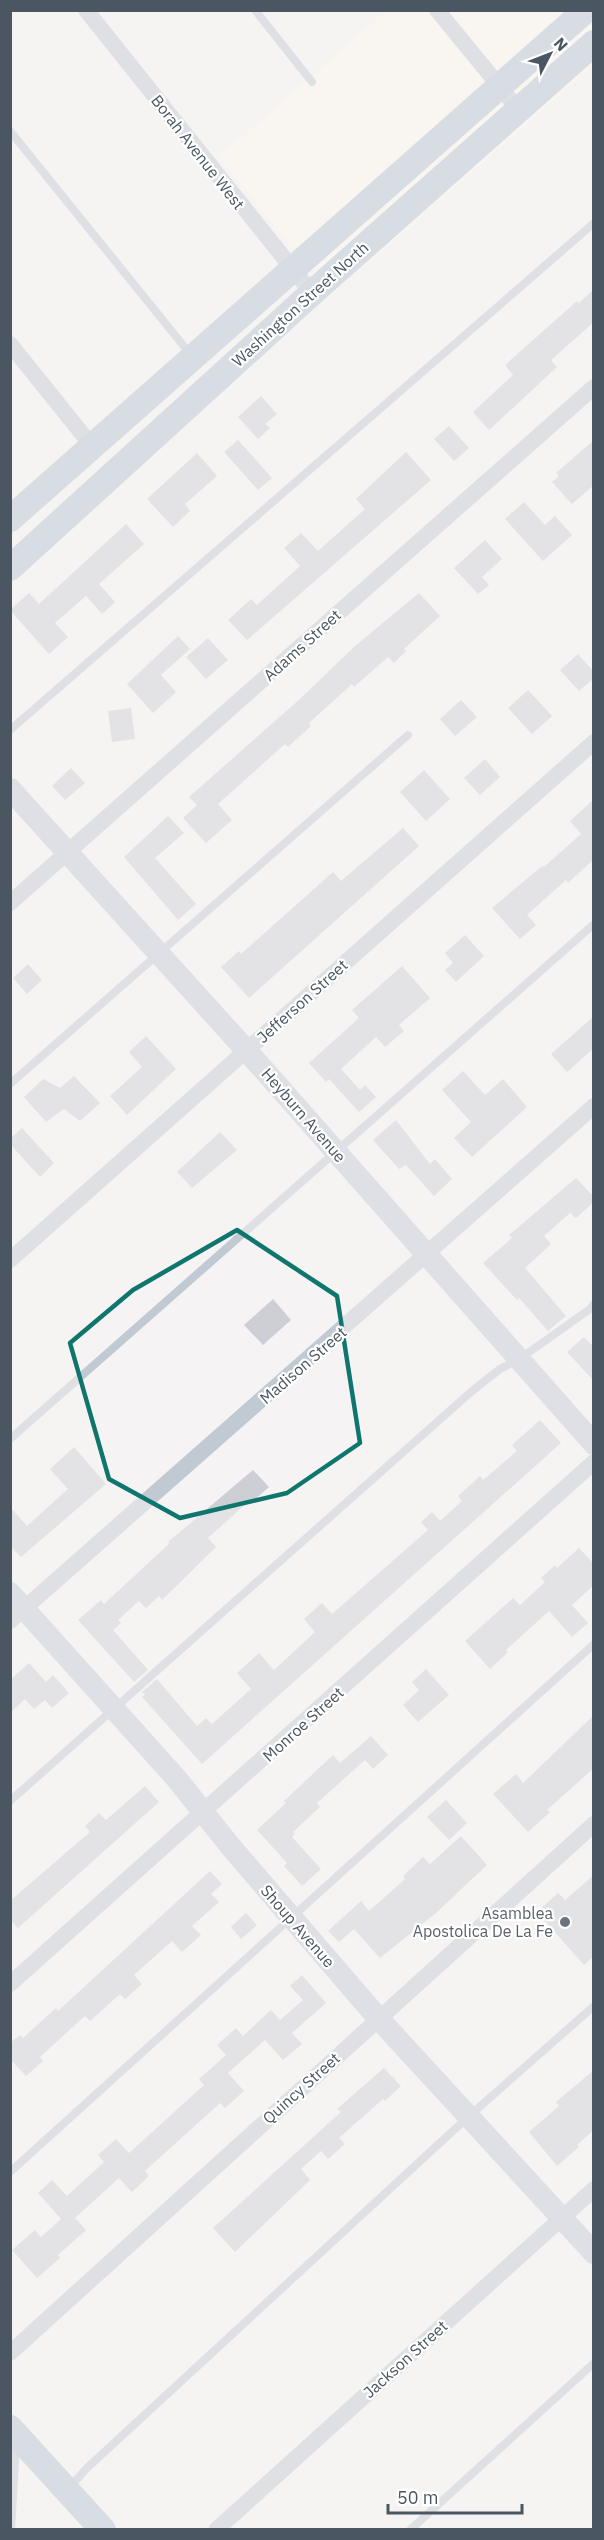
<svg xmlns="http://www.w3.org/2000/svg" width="604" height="2540" font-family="'IBM Plex Sans',sans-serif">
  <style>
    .commercial { fill: #fdf9ef }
    .building { fill: #cdcfd5 }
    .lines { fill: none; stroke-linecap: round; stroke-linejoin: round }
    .lane { stroke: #c1cad2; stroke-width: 8 }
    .street { stroke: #c1cad2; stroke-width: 16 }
    .secondary { stroke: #c1cbd6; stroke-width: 22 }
    .primary { stroke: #b3c2d1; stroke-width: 26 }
    .marked { fill: none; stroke: #0f766e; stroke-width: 4.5; stroke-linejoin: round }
    .worship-dot { fill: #6b7280; stroke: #fff; stroke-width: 2 }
    .labels { text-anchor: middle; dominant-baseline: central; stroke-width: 4.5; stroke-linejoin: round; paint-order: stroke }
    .street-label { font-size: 16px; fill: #4a5661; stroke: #fff }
    .worship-label { font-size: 16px; fill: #5b616d; stroke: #fff; text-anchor: end }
  </style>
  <rect width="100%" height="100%" fill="#f5f3f3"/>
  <path class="commercial" d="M386 11H593V66L330 296 219 157Z"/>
  <path class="building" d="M594 289V322L551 360 557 367 489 430 473 412 513 375 505 365 577 301 579 303Z
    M261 396 277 414 265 424 270 428 258 439 238 417Z
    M449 426 469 448 454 461 434 439Z
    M238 440 272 478 258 490 224 452Z
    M594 440V485L572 504 552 482 559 476 556 473Z
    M406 452 431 480 247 640 228 620 251 599 257 605 300 566 284 548 301 533 318 551 365 509 356 499Z
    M197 453 217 476 185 504 190 511 173 527 147 499Z
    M524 502 545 525 555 516 572 535 543 561 505 519Z
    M126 524 144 544 99 584 115 602 102 614 86 596 55 623 68 637 49 654 10 610 29 593 39 604Z
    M485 540 502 559 482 577 489 585 478 594 454 568Z
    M419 593 440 616 404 649 406 651 394 663 388 657 354 687 352 684 309 723 311 726 288 747 285 744 218 804 232 820 206 843 183 818 197 805 189 797 300 699 355 646Z
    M178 636 190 649 161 675 176 692 153 713 127 684Z
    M208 638 228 660 206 679 186 657Z
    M578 654 594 672V678L579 691 560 670Z
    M528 690 552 716 532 734 508 708Z
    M461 700 477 717 455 736 440 719Z
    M131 708 135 739 112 742 108 711Z
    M485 759 500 777 480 795 464 778Z
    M71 768 85 783 65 800 52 786Z
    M424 770 450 799 426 821 400 792Z
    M594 799V859L568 883 566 880 527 915 536 925 520 939 492 908 542 866 544 867 581 834 570 821Z
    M168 816 184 833 155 858 196 904 178 920 124 857Z
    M403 828 419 846 249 998 221 967 239 951 241 954 333 872 341 881Z
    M465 935 484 956 456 982 445 970 453 963 445 953Z
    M28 964 42 980 27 994 13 978Z
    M402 966 430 998 399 1025 404 1031 385 1047 376 1037 341 1069 360 1090 365 1085 376 1097 359 1112 329 1079 326 1082 309 1063 359 1018 352 1010Z
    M594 1016V1048L567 1072 551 1054Z
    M146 1036 176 1069 127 1115 110 1096 142 1067 129 1052Z
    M463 1071 485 1095 503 1079 527 1107 472 1157 454 1138 471 1122 442 1090Z
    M74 1076 100 1103 80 1121 64 1109 46 1122 24 1097 43 1079 60 1088Z
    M396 1120 430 1164 435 1159 452 1179 434 1196 406 1165 399 1169 373 1140Z
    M22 1128 54 1163 40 1177 10 1144V1139Z
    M220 1132 237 1150 192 1188 177 1172Z
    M576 1178 594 1197V1202L576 1218 570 1213 544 1236 551 1244 525 1268 566 1316 548 1331 519 1298 517 1300 483 1263 512 1238 509 1235Z
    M273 1299 291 1320 263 1345 244 1325Z
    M584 1337 594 1347V1381L567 1352Z
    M540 1420 561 1443 202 1764 142 1697 145 1695 142 1692 157 1679 197 1726 206 1718 212 1724 251 1689 237 1673 259 1653 274 1670 315 1632 304 1619 322 1603 332 1614 428 1530 421 1522 432 1512 440 1521 462 1501 458 1496 480 1476 483 1480 517 1451 512 1445Z
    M74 1447 106 1484 21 1557 10 1546V1507L27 1526 68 1489 50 1469Z
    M253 1470 269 1487 252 1502 250 1500 208 1538 216 1547 162 1600 159 1596 146 1608 139 1601 118 1620 121 1623 113 1630 148 1670 134 1682 78 1620 101 1600 104 1604 170 1543 168 1542Z
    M579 1548 594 1564V1585L572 1605 588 1623 572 1637 549 1611 506 1650 508 1652 490 1669 465 1641 513 1598 520 1605 545 1582 541 1578 555 1565 557 1568Z
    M29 1663 46 1682 53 1675 69 1693 52 1708 45 1700 34 1709 25 1699 10 1713V1680Z
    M426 1669 449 1695 418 1722 403 1705 419 1690 412 1682Z
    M594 1715V1768L547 1810 550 1812 528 1832 493 1794 516 1774 523 1783Z
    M371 1736 388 1755 373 1769 365 1760 317 1803 320 1807 293 1832 295 1834 292 1837 321 1869 302 1886 284 1866 287 1863 257 1830 286 1803 284 1801 333 1755 340 1763Z
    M145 1786 159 1802 18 1928 10 1919V1901L90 1832 85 1826 99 1813 106 1820Z
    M446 1800 467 1823 449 1840 427 1817Z
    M461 1836 487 1865 436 1913 380 1958 354 1929 339 1942 328 1931 361 1901 369 1911 405 1879 403 1876 423 1857 430 1864Z
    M210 1871 222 1884 211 1894 219 1902 192 1926 201 1935 182 1952 172 1941 134 1975 142 1984 125 1999 120 1994 90 2021 85 2016 40 2057 43 2061 26 2076 10 2059V2043L20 2035 23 2038 56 2008 58 2011Z
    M594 1875V1956L584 1965 537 1912 558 1893 565 1900Z
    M246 1913 257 1925 241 1939 231 1927Z
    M302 1975 326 2003 292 2033 302 2044 283 2060 265 2040 228 2073 244 2091 225 2108 220 2103 145 2171 149 2176 132 2192 119 2178 75 2218 86 2230 58 2255 60 2258 37 2278 12 2250 35 2230 41 2237 61 2219 38 2193 52 2180 67 2196 104 2162 98 2155 116 2139 129 2153 204 2085 199 2079 226 2055 217 2045 236 2028 243 2036 271 2010 280 2020 303 2000 290 1986Z
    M384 2068 401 2086 385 2101 383 2099 339 2138 345 2144 328 2159 321 2151 301 2169 310 2180 235 2252 213 2228 341 2112 337 2109Z
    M594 2070V2130L577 2145 579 2147 557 2166 529 2132 559 2106 556 2102Z"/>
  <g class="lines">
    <path class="lane" d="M255 10 312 82
      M10 131 191 355
      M10 730 594 223
      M10 1084 408 735
      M10 1439 594 924
      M10 1801 472 1391 500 1369 518 1360 590 1309 594 1304
      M10 2172 594 1644
      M68 2489 87 2468 468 2117 594 2006
      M11 2530 16 2443
      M410 2530 594 2363"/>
    <path class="street" d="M86 10 312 293
      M437 10 518 109
      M10 344 92 446
      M10 903 594 387
      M10 1260 594 742
      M10 1621 594 1106
      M10 1984 594 1462
      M10 2353 594 1824
      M216 2530 594 2189"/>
    <path class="secondary" d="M10 789 247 1051 594 1444
      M10 1593 176 1778 231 1847 378 2018 594 2253"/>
    <path class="primary" d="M10 519 586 10
      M10 568 312 293 594 43
      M10 2428 103 2530"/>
  </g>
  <path d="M0 0H604V2540H0ZM237 1230 337 1296 360 1443 287 1493 180 1518 109 1479 70 1343 133 1290Z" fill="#f5f3f3" fill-opacity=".55" fill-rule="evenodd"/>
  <path class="marked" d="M237 1230 337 1296 360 1443 287 1493 180 1518 109 1479 70 1343 133 1290Z"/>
  <circle class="worship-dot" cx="565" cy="1922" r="6"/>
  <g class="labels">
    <g class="street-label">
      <text transform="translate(198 152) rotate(52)">Borah Avenue West</text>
      <text transform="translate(300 304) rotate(-42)">Washington Street North</text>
      <text transform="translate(302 645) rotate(-42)">Adams Street</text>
      <text transform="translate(302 1001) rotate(-42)">Jefferson Street</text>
      <text transform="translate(304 1115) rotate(49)">Heyburn Avenue</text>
      <text transform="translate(303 1365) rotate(-41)">Madison Street</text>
      <text transform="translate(303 1724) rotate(-42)">Monroe Street</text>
      <text transform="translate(298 1926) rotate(49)">Shoup Avenue</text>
      <text transform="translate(301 2088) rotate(-42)">Quincy Street</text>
      <text transform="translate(405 2359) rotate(-42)">Jackson Street</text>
    </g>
    <g class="worship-label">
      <text x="553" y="1913">Asamblea<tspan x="553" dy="18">Apostolica De La Fe</tspan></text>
    </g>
  </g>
  <rect width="604" height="2540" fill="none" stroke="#4a5661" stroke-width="24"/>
  <g transform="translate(550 54) rotate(48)" stroke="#ffffff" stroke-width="4.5" paint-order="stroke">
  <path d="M0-4.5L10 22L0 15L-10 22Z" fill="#4a5661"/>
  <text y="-9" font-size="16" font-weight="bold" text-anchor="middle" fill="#4a5661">N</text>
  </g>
  <path d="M388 2504v9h134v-9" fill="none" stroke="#4a5661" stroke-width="3"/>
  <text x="397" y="2504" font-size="18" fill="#4a5661" stroke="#ffffff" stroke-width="4.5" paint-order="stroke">50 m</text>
</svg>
